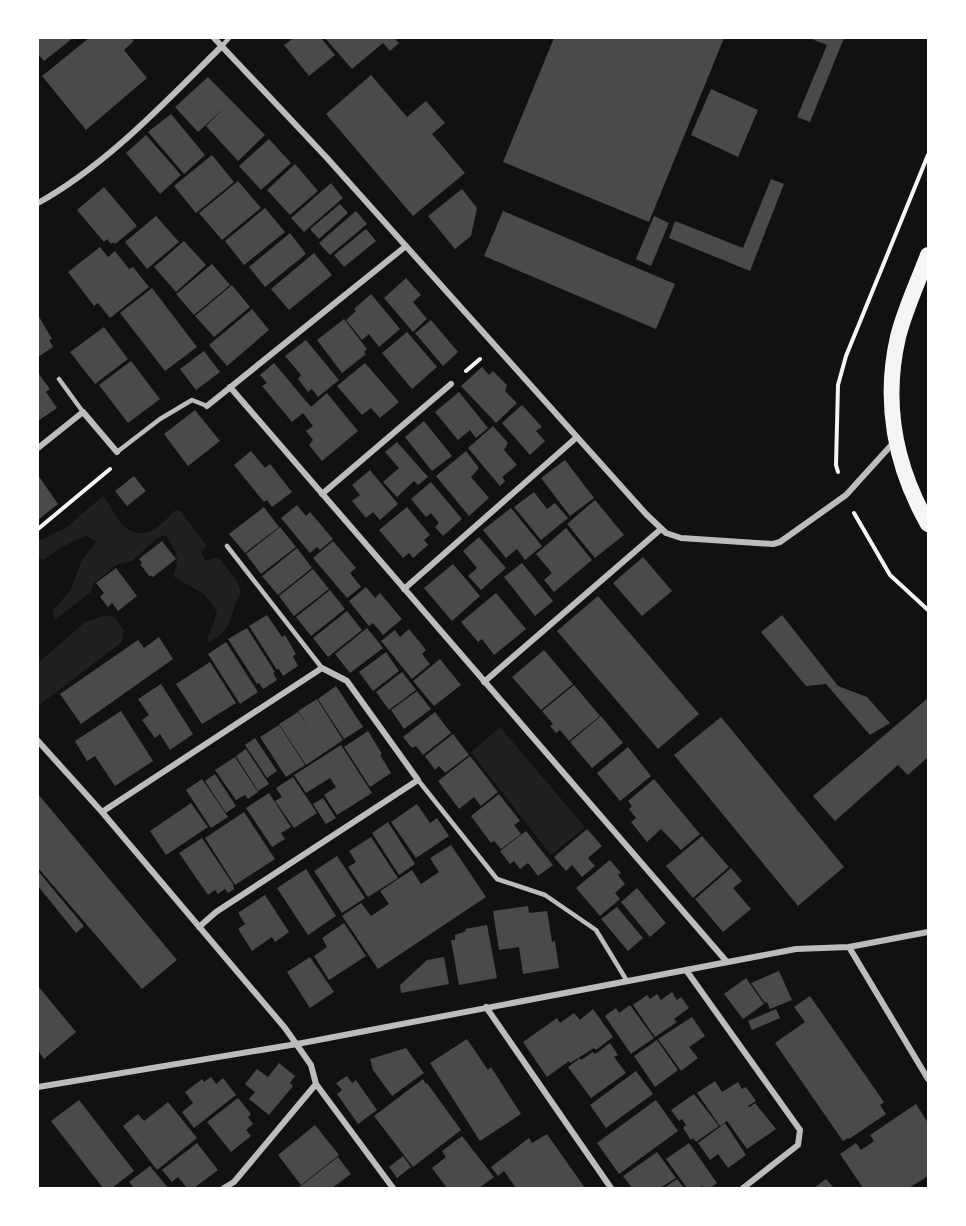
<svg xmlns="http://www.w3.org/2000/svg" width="966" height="1226" font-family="Barlow,sans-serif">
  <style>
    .green { fill: #202020 }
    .building { fill: #4a4a4a }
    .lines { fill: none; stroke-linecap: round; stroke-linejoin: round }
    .path { stroke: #f5f5f5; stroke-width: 4 }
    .service { stroke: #bcbcbc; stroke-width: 4.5 }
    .minor { stroke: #bcbcbc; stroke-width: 6 }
    .trunk { stroke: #f5f5f5; stroke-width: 16 }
  </style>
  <rect width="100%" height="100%" fill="#111"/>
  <path class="green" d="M103 496C110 504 118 522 125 527 143 543 162 525 174 511L180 510 207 546 201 552 205 561 218 557 237 581 241 593C226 617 238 627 207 643 208 632 215 623 217 612L205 595 173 576C181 557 176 552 166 535L156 539 132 561 118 564 93 584 91 592 54 620 53 610 70 591 82 560 96 542 86 535 62 547 43 560 38 556V541L67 527Z
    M106 615 115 618 124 631 122 642 38 706V663L85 622Z
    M500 727 585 827 551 855 471 752Z"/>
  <path class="building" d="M38 38H73L44 61 38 54Z
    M89 38H130L134 41 124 50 147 78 86 130 42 76Z
    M294 38H321L335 55 309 76 284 45Z
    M325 38H394L399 43 390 51 383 43 352 69Z
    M554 38H724L649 222 503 162Z
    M809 38H844L810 122 797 117 827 45Z
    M371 75 407 117 426 101 445 123 432 134 465 173 413 216 326 114Z
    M208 77 265 135 238 161 206 126 225 107 198 132 175 107Z
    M711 89 758 110 738 157 691 135Z
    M171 114 205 155 184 174 148 132Z
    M146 135 181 175 160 194 126 153Z
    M269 139 291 163 261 190 239 166Z
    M212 155 234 182 196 213 174 186Z
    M295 164 318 191 290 215 267 190Z
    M771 179 784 184 750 271 669 238 675 221 743 248Z
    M238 181 261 208 222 240 199 213Z
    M331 183 343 198 304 232 291 218Z
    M104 187 137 226 115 244 114 242 111 244 107 239 104 242 77 210Z
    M462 189 477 208 471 236 455 249 428 216Z
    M340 204 348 213 319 239 310 229Z
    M265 208 285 232 244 265 225 241Z
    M356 211 367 224 330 255 319 243Z
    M503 211 675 284 656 329 484 256Z
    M156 216 179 242 147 269 125 242Z
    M654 216 669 223 651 266 636 259Z
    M366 229 376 241 344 267 334 255Z
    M290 233 306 254 265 287 249 267Z
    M184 241 206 265 176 292 154 267Z
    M100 247 108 257 115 251 129 269 133 267 149 287 110 318 98 303 94 306 68 272Z
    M314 253 332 275 289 310 271 289Z
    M212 264 230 285 194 315 176 294Z
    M406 278 421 295 413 302 427 319 413 332 384 298Z
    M232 285 250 307 214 337 195 316Z
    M152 288 197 347 165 371 120 313Z
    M371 294 400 329 379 347 369 334 362 340 346 320 356 311 354 309Z
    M252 309 269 330 227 366 209 345Z
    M38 315 52 339 49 340 53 347 38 357Z
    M344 319 367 349 364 352 366 354 342 373 317 340Z
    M431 320 458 352 443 366 415 333Z
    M104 327 128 359 95 384 70 352Z
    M407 332 437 367 412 389 382 353Z
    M306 340 339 380 318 397 312 389 308 392 298 379 301 375 285 356Z
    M204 351 220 372 196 390 180 369Z
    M131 361 160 399 128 423 99 385Z
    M274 363 311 407 327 393 358 431 322 461 309 445 313 440 306 431 313 426 303 413 292 422 262 386 267 383 260 375Z
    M365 363 399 402 380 418 371 408 362 415 337 386Z
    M482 367 489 375 493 371 507 385 505 391 517 403 496 423 461 386Z
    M38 373 50 389 46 392 57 408 38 421Z
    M459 392 488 428 476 438 470 430 458 440 435 412Z
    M522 405 542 427 536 431 545 441 530 455 502 423Z
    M195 410 220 441 188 466 164 434Z
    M424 421 452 456 432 471 405 437Z
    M493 426 508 443 504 450 517 465 502 477 505 481 500 486 468 448Z
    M397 442 428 477 418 485 414 481 397 497 383 482 399 468 385 452Z
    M251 451 265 468 270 464 292 492 272 507 267 500 264 502 234 465Z
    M466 451 479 468 471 477 489 498 469 516 436 476Z
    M565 460 594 498 570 516 541 478Z
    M370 470 398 504 380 520 373 512 366 518 352 501 360 495 352 485Z
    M38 475 58 504 38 520Z
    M134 476 146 491 127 506 115 491Z
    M431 482 462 519 443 536 435 527 439 523 431 513 426 517 411 499Z
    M534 492 547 509 555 503 568 518 541 540 514 507Z
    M595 500 624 535 595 558 567 524Z
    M297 505 306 516 310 512 333 539 320 550 317 547 310 553 281 518Z
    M264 507 279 527 245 553 229 534Z
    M407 507 430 535 424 540 428 545 413 558 409 553 403 558 379 530Z
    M511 508 542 546 525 560 517 549 506 558 483 530Z
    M280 527 296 547 261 574 246 554Z
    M566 528 592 560 554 592 544 580 552 573 536 554Z
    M479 537 506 568 481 590 468 576 477 568 463 551Z
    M162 541 176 559 153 577 151 575 150 577 140 564 142 563 139 559Z
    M333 541 356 568 350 573 361 587 347 598 313 558Z
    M297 548 312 568 278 595 262 576Z
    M643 557 672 591 642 616 613 583Z
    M522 563 553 601 535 616 504 577Z
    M453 564 480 596 452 621 424 588Z
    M116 568 137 596 118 611 112 603 108 607 100 597 104 593 96 583Z
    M313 569 329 589 294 616 279 596Z
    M366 587 375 598 380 593 402 619 383 635 373 623 369 626 349 601Z
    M330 590 345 609 311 636 296 617Z
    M496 593 526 629 494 655 482 639 478 642 461 622Z
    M598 596 699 714 658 749 557 631Z
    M347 611 362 630 328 657 313 638Z
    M267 615 282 637 285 635 296 654 293 656 298 666 283 676 279 669 277 670 249 626Z
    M782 615 838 686 867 697 890 723 870 735 826 684 806 686 761 632Z
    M247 628 275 672 273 673 277 680 263 689 259 683 257 684 228 639Z
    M367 628 383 648 350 673 335 654Z
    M409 629 426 650 422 654 430 664 412 679 381 641 395 630 400 637Z
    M159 637 173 659 81 724 60 694 138 640 144 648Z
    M226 642 258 692 240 704 208 654Z
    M544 650 573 684 541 710 512 677Z
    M386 652 399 671 373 691 359 672Z
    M440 659 461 685 434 706 413 681Z
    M210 662 236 703 202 724 176 684Z
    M402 672 416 690 389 710 376 692Z
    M161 684 193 734 170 750 160 734 155 738 142 720 149 715 138 699Z
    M574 685 600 716 569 741 560 730 556 733 550 726 553 724 542 711Z
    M336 686 363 727 344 739 318 699Z
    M417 691 431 709 404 729 391 710Z
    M928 698V757L908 775 898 765 835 821 813 796Z
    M317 699 343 740 306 765 279 724 298 712 308 726 298 711Z
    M121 711 153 761 115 786 95 756 87 761 75 741Z
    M435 712 451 733 423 755 416 746 412 748 403 737Z
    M601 716 623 743 592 768 570 742Z
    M721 717 844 867 798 906 674 755Z
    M279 725 305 765 286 777 260 737Z
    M368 731 382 754 380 755 391 773 370 787 344 747Z
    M453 734 469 755 445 773 439 766 435 770 425 756Z
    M255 738 277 771 267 778 245 745Z
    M341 745 372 793 337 815 324 795 336 787 330 778 306 793 294 775Z
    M628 747 651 776 620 801 597 773Z
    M246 749 269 784 258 791 236 756Z
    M470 756 498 792 481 806 474 797 459 809 438 781Z
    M235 757 258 792 248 799 245 795 236 800 215 770Z
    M215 774 236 806 226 813 205 781Z
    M293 777 317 813 294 828 275 801 282 797 276 788Z
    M202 779 228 817 211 828 186 790Z
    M654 779 700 834 681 850 661 829 647 842 631 822 636 818 629 809 632 806 628 801Z
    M269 793 291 827 281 833 285 839 272 847 246 808Z
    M38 794 177 960 142 989 38 868Z
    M499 794 520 821 514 825 521 834 501 849 494 841 491 843 471 816Z
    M323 798 336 818 326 824 313 804Z
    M191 803 208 827 166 855 150 831Z
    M417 804 430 823 437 818 449 836 416 858 391 822Z
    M244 812 275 859 235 885 205 838Z
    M388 822 415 864 399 875 372 833Z
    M587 829 602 846 588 858 595 866 582 877 572 865 566 871 554 857Z
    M526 831 553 865 538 876 528 863 520 869 514 861 510 864 500 851Z
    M702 836 729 867 693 898 666 866Z
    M371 837 398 878 368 897 348 867 356 862 349 851Z
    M202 838 233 884 234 889 228 893 225 889 218 894 215 890 208 895 179 853Z
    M451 845 486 897 378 969 342 916 361 903 371 916 389 904 380 891 412 870 421 884 439 872 430 858Z
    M337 856 365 898 342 913 314 871Z
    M610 860 621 873 618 875 625 884 615 893 620 899 600 916 576 888Z
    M731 868 742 881 733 888 751 909 723 932 695 899Z
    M306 869 336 916 308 935 277 888Z
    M38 871 84 926 76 933 38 886Z
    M637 888 666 923 650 937 621 902Z
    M265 895 289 932 275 942 272 937 252 951 238 929 245 924 238 913Z
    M528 906 529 913 547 911 552 942 555 941 559 968 523 974 519 947 499 950 493 911Z
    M617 907 643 938 628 951 601 919Z
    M344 923 366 956 329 980 314 956 327 947 322 938Z
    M487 925 497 978 459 985 451 940H455V935L466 931 465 929Z
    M310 957 334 992 310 1008 287 972Z
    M444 957 449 984 401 993 400 985 427 960Z
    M779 971 792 1000 770 1009 767 1002 765 1003 751 983Z
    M746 978 764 1004 743 1019 724 994Z
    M38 986 76 1032 44 1059 38 1050Z
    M672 992 677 1000 681 997 689 1008 674 1019 677 1022 655 1037 633 1005 647 995 650 999 657 994 661 1000Z
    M810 996 884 1102 880 1105 886 1114 849 1139 848 1138 843 1141 775 1043 805 1022 794 1007Z
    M630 1005 654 1038 631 1054 605 1016 616 1008 619 1013Z
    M593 1009 613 1037 596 1050 594 1048 570 1063 569 1061 547 1077 523 1042 557 1018 560 1023 574 1013 580 1020Z
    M776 1009 780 1018 752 1030 748 1021Z
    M692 1017 705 1036 689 1047 698 1058 681 1071 658 1039Z
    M467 1039 488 1070 491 1067 521 1114 480 1141 430 1063Z
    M657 1040 678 1070 655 1087 634 1056Z
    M610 1043 618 1055 614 1057 626 1073 591 1098 568 1067 580 1058 581 1060 593 1052 595 1054Z
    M406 1048 424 1073 392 1096 373 1070 370 1059Z
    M279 1063 295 1076 290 1083 293 1086 269 1115 249 1099 255 1092 245 1084 257 1069 268 1077Z
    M636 1071 653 1094 606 1128 590 1105Z
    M347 1076 352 1083 356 1080 377 1110 358 1124 337 1094 342 1090 336 1083Z
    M211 1077 216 1084 223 1078 236 1095 194 1128 182 1112 193 1103 185 1092 202 1079 204 1082Z
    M423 1079 426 1084 427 1083 461 1130 413 1167 374 1116Z
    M715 1081 722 1092 738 1082 742 1089 746 1087 756 1101 748 1106 750 1107 755 1103 776 1129 747 1149 727 1121 720 1126 697 1093Z
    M694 1094 719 1126 696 1142 693 1138 691 1140 683 1128 686 1125 682 1119 679 1121 671 1110Z
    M238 1098 251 1114 248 1117 253 1124 246 1130 251 1136 231 1152 207 1122Z
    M79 1100 134 1171 112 1188H103L51 1121Z
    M656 1100 678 1131 619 1174 597 1143Z
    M168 1102 197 1138 157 1170 123 1126 138 1114 144 1121Z
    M916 1104 928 1123V1176L909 1188H863L840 1154 856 1143 861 1150 874 1141 870 1135Z
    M725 1123 746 1155 728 1168 718 1154 710 1160 698 1143Z
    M315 1125 339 1155 301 1185 278 1155Z
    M547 1134 585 1188H516L504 1171 498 1176 491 1167 529 1138 532 1143Z
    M462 1136 494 1177 479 1188H447L432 1168 446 1157 442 1151Z
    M197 1143 218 1170 194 1188H187L178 1177 172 1182 162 1170Z
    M689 1143 717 1183 710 1188H704L702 1186 698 1188H687L666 1159Z
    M657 1152 676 1178 660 1188H632L623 1176Z
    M403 1156 411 1167 397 1178 389 1167Z
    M338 1157 351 1174 332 1188H298Z
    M150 1166 168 1188H134L129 1182Z
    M677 1179 684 1188H664Z
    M826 1179 834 1188H814Z"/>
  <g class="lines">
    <path class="path" d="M466 371 480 359
      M838 472 836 465 838 385 846 356 928 155
      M854 513 890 575 928 610
      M38 529 110 469"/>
    <path class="service" d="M222 46 229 38
      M59 379 83 412
      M117 452 160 419 192 400 207 406
      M227 546 322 668
      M418 780 497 879 545 895 596 930 627 981"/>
    <path class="minor" d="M214 38 327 158 646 514 666 533 681 538 773 544 780 542 846 495 895 441
      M38 203C108 164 165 102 222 46
      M230 387 727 962
      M207 406 406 246
      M38 448 83 412 117 452
      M322 494 451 384
      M404 589 577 437
      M484 682 661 529
      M38 741 102 812 285 1028 311 1065 316 1084 393 1188
      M102 812 322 668 347 681 418 780 216 912 199 927
      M849 947 928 1079
      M686 970 800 1130 798 1145 743 1188
      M486 1007 611 1188
      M38 1087 297 1044 796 949 849 947 928 932
      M224 1188 234 1182 316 1084"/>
    <path class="trunk" d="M928 255C918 282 905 309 898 337 883 402 895 466 928 524"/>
  </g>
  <rect width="966" height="1226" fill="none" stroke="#ffffff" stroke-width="78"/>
</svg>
